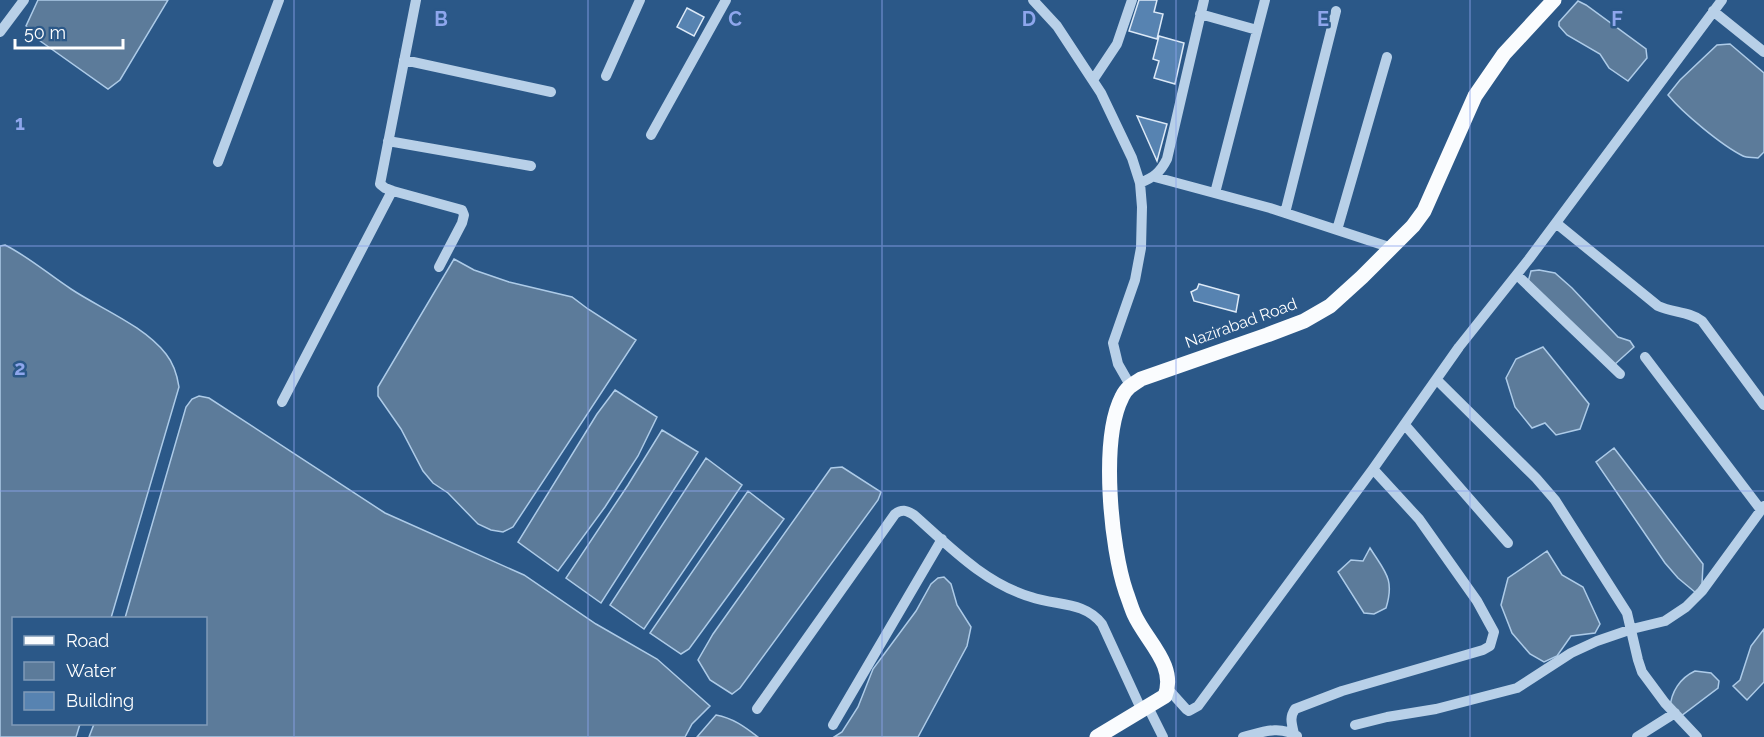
<svg xmlns="http://www.w3.org/2000/svg" width="1764" height="737" font-family="Raleway,sans-serif">
  <style>
    .water { fill: #5c7b9a; stroke: #adcbe8; stroke-width: 1.5 }
    .building { fill: #5783b1; stroke: #dce9f7; stroke-width: 1.5 }
    .lines { fill: none; stroke-linecap: round; stroke-linejoin: round }
    .minor { stroke: #b8d0e8; stroke-width: 10 }
    .major { stroke: #fafcfe; stroke-width: 15 }
    .grid { fill: none; stroke: #8ea6ec; stroke-width: 1.5; stroke-opacity: 0.55 }
    .labels { text-anchor: middle; dominant-baseline: central; stroke-width: 5; stroke-linejoin: round; paint-order: stroke }
    .street-label { font-size: 16px; fill: #fff; stroke: #2b5888 }
    .grid-label { font-size: 20px; text-anchor: middle; font-weight: bold; fill: #8ea6ec; stroke: #2b5888; stroke-width: 5; stroke-linejoin: round; paint-order: stroke }
  </style>
  <rect width="100%" height="100%" fill="#2b5888"/>
  <path class="water" d="M38 0H168L120 80 108 89 36 38 26 26Z
    M1578 1 1586 5 1646 49 1647 58 1628 81 1609 68 1600 54 1567 35 1559 26V22Z
    M1730 44 1764 73V152L1758 158C1753 157 1747 158 1743 156 1721 145 1683 113 1668 95L1680 80 1717 45Z
    M5 245C29 257 48 274 71 289 101 309 143 325 166 354 174 364 177 374 179 387L111 618H14V724H80L76 737H0V246Z
    M454 259 474 270 509 282 572 297 588 309 636 340 513 527 503 532 491 530 478 524 448 493 433 483 423 471 401 429 378 396V387Z
    M1539 270 1555 273 1572 288 1618 337 1630 341 1634 347 1614 365 1528 282 1531 271Z
    M1543 347 1589 404 1580 429 1556 435 1545 423 1532 428 1515 407 1506 378 1516 359Z
    M615 390 657 417 638 456 605 507 558 571 518 542 597 414Z
    M199 396 209 398 385 513 524 575 596 624 657 659 710 706 692 724 685 737H89L94 724H206V618H125L186 407 192 399Z
    M662 430 698 452 601 603 566 578 628 485Z
    M1614 448 1703 564 1702 584 1696 593 1678 578 1665 563 1596 462Z
    M706 458 742 485 644 629 610 605Z
    M842 467 881 492 878 500 740 688 732 694 710 680 698 660 713 634 831 468Z
    M748 491 784 519 689 649 681 654 650 633Z
    M1370 548C1385 572 1395 579 1386 608L1374 614 1364 613 1338 572 1351 560 1363 561Z
    M1547 551 1562 575 1583 587 1600 624 1595 633 1571 636 1557 656 1544 662 1530 654 1512 633 1501 605 1508 578Z
    M944 577 951 584 957 605 971 627 967 646 918 737H834L842 732 858 707 873 669 916 611 931 584 938 578Z
    M1764 629V682L1747 700 1733 686 1740 680 1751 646Z
    M1695 671 1711 673 1719 681 1718 688 1681 716 1670 708C1671 692 1680 678 1695 671Z
    M716 715C733 718 745 727 758 737H697Z"/>
  <path class="building" d="M1139 0H1157L1154 12 1163 14 1157 39 1129 31Z
    M687 8 704 17 694 36 677 27Z
    M1159 36 1184 43 1175 84 1154 78 1159 61 1153 59Z
    M1137 116 1167 124 1157 161Z
    M1199 284 1239 295 1236 312 1194 301 1191 292 1197 289Z"/>
  <g class="lines">
    <path class="minor" d="M416 0 380 184 385 188 393 191 462 210 464 215 462 223 439 267
      M1033 0 1057 26 1101 93 1132 158 1140 183 1142 207 1141 248 1135 280 1113 343 1118 364 1130 385
      M1713 11 1764 52
      M1200 14 1257 30
      M0 32 24 0
      M404 60 551 92
      M606 76 640 0
      M1093 80 1117 44 1132 0
      M651 135 726 0
      M388 141 531 166
      M218 162 279 0
      M1155 177 1270 208 1392 248
      M1140 183C1154 177 1160 173 1167 159L1204 0
      M1215 193 1265 0
      M1285 213 1336 11
      M1556 223 1658 306C1673 313 1688 311 1702 321L1764 405
      M1337 230 1387 57
      M1517 275 1620 374
      M1645 357 1761 510
      M1437 380 1536 478 1555 500 1627 613 1638 660 1642 672 1665 703 1697 737
      M282 402 392 191
      M1405 425 1508 543
      M1168 689 1186 709 1189 711 1198 706 1373 469 1459 347 1529 259 1722 0
      M1148 707 1163 737
      M757 709 895 514C902 509 906 510 914 515 949 546 984 583 1031 597 1057 606 1084 601 1102 624L1142 711
      M833 725 942 539
      M1355 725 1387 717 1436 709 1517 688 1571 653 1597 641 1632 629 1665 621 1686 607 1702 591 1764 506
      M1294 734C1292 724 1289 718 1295 709L1342 691 1483 650 1490 646 1494 632 1477 601 1419 519 1373 469
      M1243 737C1263 732 1279 725 1297 736
      M1637 737 1675 713"/>
    <path class="major" d="M1097 737 1165 696C1177 665 1146 641 1134 614 1131 607 1129 600 1126 592 1111 548 1100 440 1122 397 1126 388 1133 384 1141 379L1267 335 1304 321 1330 306 1362 277 1413 226 1424 211 1475 96 1504 54 1554 0"/>
  </g>
  <path class="grid" d="M294 0V737M588 0V737M882 0V737M1176 0V737M1470 0V737M0 246H1764M0 491H1764"/>
  <g class="labels">
    <g class="street-label">
      <text transform="translate(1241 323) rotate(-20)">Nazirabad Road</text>
    </g>
  </g>
  <g class="grid-label">
    <text x="441" y="26">B</text>
    <text x="735" y="26">C</text>
    <text x="1029" y="26">D</text>
    <text x="1323" y="26">E</text>
    <text x="1617" y="26">F</text>
    <text x="20" y="130">1</text>
    <text x="20" y="375">2</text>
  </g>
  <rect x="12" y="617" width="195" height="108" fill="#2b5888" stroke="#809bb8" stroke-width="1.5"/>
  <rect x="24" y="636" width="30" height="9" fill="#fafcfe" stroke="#809bb8" stroke-width="1.5"/>
  <text x="66" y="647" font-size="18" fill="#ffffff">Road</text>
  <rect x="24" y="662" width="30" height="18" fill="#5c7b9a" stroke="#809bb8" stroke-width="1.5"/>
  <text x="66" y="677" font-size="18" fill="#ffffff">Water</text>
  <rect x="24" y="692" width="30" height="18" fill="#5783b1" stroke="#809bb8" stroke-width="1.5"/>
  <text x="66" y="707" font-size="18" fill="#ffffff">Building</text>
  <path d="M15 39v9h108v-9" fill="none" stroke="#ffffff" stroke-width="3"/>
  <text x="24" y="39" font-size="18" fill="#ffffff" stroke="#2b5888" stroke-width="4.5" paint-order="stroke">50 m</text>
</svg>
